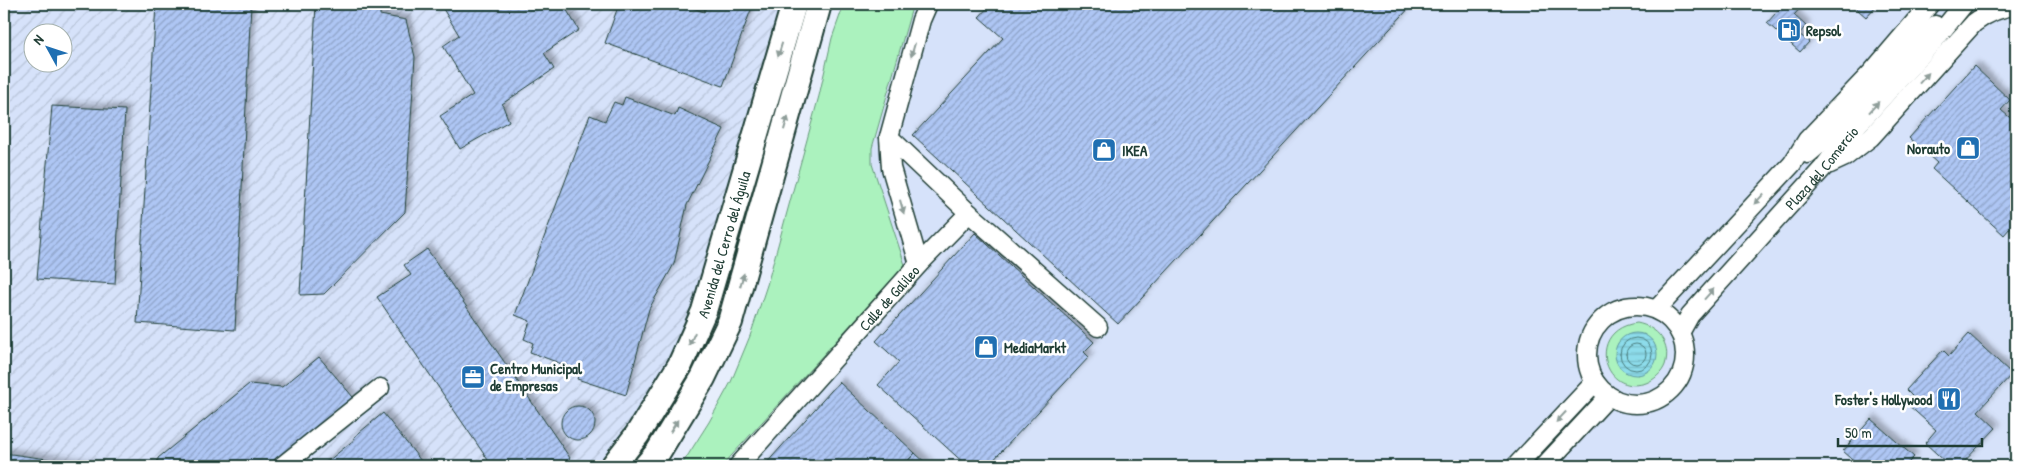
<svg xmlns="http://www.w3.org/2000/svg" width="2020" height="470" font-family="'Patrick Hand',sans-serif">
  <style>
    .built { fill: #d6e2fa }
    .industrial { fill: url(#industrial-furrows); fill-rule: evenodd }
    .green { fill: #abf2be; stroke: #659879; fill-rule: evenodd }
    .water { fill: url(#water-rules); stroke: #619ca2 }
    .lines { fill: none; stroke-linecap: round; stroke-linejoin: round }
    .shore { stroke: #4b7d7d; stroke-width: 1 }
    .building { fill: url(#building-hatch); stroke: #1f3d34; filter: url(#shadow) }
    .minor-casing { stroke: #1f3d34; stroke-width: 21 }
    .secondary-casing { stroke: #1f3d34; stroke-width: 28 }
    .minor { stroke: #fff; stroke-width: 18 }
    .secondary { stroke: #fff; stroke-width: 24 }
    .oneway { fill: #8f9e9a }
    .labels { text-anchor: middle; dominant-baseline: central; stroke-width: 5; stroke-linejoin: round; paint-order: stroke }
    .poi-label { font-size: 15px; font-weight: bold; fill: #1f3d34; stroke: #fff; text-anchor: start }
    .street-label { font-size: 15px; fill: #1f3d34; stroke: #fff }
  </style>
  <defs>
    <pattern id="industrial-furrows" width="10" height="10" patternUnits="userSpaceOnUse" patternTransform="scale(1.25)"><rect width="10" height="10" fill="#d6e2fa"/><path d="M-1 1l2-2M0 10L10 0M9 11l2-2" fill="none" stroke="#b7c3d7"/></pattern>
    <pattern id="water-rules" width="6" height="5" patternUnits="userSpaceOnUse" patternTransform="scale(1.25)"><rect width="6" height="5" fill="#8ddceb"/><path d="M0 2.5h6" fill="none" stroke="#79beca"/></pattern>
    <pattern id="building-hatch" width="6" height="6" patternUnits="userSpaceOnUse" patternTransform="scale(1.25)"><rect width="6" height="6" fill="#aec6f4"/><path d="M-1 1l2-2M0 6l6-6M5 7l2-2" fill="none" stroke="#8da2c6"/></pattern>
    <filter id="shadow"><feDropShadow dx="4.5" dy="-4.5" stdDeviation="2.5" flood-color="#0004"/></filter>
  </defs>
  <rect width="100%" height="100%" fill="#e7eefc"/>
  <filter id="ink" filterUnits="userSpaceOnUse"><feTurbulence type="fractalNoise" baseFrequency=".02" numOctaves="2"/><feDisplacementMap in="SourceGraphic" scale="10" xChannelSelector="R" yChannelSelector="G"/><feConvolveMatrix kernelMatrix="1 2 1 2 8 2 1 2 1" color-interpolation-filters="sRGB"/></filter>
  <g filter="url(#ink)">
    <path class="built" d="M913 4H2016V466H723L839 341 905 265 872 164V148Z"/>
    <path class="industrial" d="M4 4H794L704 311 613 466H4ZM32 32H62V62H32Z"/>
    <path class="green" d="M844 4H913L872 148V164L905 265 722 466H681L709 422 731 382 750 336 767 285 819 96 832 38Z
      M1637 323C1657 327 1672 343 1665 365 1662 373 1654 380 1646 383 1602 397 1586 329 1637 323ZM1644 334 1654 343 1639 375 1625 372C1618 361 1612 355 1619 342Z"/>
    <path class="water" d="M1615 354a21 21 0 1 1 42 0a21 21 0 1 1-42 0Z"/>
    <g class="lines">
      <path class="shore" d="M1620 354a16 16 0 1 1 32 0a16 16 0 1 1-32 0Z
        M1626 354a10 10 0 1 1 20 0a10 10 0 1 1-20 0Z"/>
    </g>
    <path class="building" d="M156 4H251L235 330 137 323Z
      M316 4H380V15L406 20 415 57 405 212 324 294 300 295Z
      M440 4H563L579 30 544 53 554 69 502 104 509 121 460 149 440 116 473 95 443 46 459 35Z
      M619 4H682L704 12 707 4H753L723 86 605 43Z
      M991 4H1413L1118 324 913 135 1003 38 979 17Z
      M1784 4H1804L1794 15 1806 26 1799 34 1809 42 1800 52 1767 23Z
      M1851 4H1878L1866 17Z
      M1974 66 2010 100 2001 110 2016 123V221L2004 235 1932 169 1937 163 1909 138Z
      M625 97 675 116 678 108 724 129 687 205 674 264 649 309 626 395 577 379 580 371 530 352 533 343 524 339 530 321 515 315 590 115 605 121 614 102 622 105Z
      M52 106 125 110 115 284 37 279Z
      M975 233 1094 342 1084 352 1089 357 988 466H967L878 385 899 362 876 341Z
      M427 249 570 458 561 466H492L377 297 411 275 404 265Z
      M1969 334 2012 374 1978 411 1996 428 1960 466H1950L1925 443 1936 430 1906 403 1912 396 1906 390 1943 350 1949 356Z
      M319 357 353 397 268 466H157L158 458 249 384 282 387Z
      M839 382 915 453 903 466H764Z
      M561 423a17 17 0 1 1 34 0a17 17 0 1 1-34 0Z
      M383 413 425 466H322L355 439 354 437Z
      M1871 419 1914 457 1905 466H1860L1843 451Z
      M4 453 97 466H4Z
      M915 453 929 466H903Z"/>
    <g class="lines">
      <defs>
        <g id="minor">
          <path d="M889 137 969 213 1098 327"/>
          <path d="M1808 154C1854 116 1889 64 1935 25"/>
          <path d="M1830 164 1845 157 1871 137 1974 23C1987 13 2000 7 2016 6"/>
          <path d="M919 264 891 168 889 137 921 20 928 4"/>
          <circle cx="1636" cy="355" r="49"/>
          <path d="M1656 310 1792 164 1807 140 1871 73 1930 4"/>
          <path id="s1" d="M1680 333 1690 315 1823 168 1845 139 1933 42 1964 4"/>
          <path d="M282 466 380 388"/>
          <path id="s2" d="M738 466 919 264 969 213"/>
          <path d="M1516 466 1595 382"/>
          <path d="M1544 466 1609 396"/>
        </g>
        <g id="secondary">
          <path id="s3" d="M613 466 637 435 680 365 704 311 794 4"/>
          <path d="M646 466 658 452 703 378 730 322 819 4"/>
        </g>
      </defs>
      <use href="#minor" class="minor-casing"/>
      <use href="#secondary" class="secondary-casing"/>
      <use href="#minor" class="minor"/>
      <use href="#secondary" class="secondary"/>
    </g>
    <defs><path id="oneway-solid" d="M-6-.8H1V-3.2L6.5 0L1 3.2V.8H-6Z" transform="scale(1.25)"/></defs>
    <g class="oneway">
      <use href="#oneway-solid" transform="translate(780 50) rotate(107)"/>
      <use href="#oneway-solid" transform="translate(913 50) rotate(106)"/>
      <use href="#oneway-solid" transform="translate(1924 78) rotate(-48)"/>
      <use href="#oneway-solid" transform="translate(1874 107) rotate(-48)"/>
      <use href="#oneway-solid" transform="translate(786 123) rotate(-74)"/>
      <use href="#oneway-solid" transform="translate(1759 199) rotate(133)"/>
      <use href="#oneway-solid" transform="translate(902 207) rotate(74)"/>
      <use href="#oneway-solid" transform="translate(742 280) rotate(-74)"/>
      <use href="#oneway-solid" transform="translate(1709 294) rotate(-48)"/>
      <use href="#oneway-solid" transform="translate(692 339) rotate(114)"/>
      <use href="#oneway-solid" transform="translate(1561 417) rotate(133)"/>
      <use href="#oneway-solid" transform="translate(674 426) rotate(-58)"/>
    </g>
  </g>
  <defs>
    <symbol id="fuel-square" viewBox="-11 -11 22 22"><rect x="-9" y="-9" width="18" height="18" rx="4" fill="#1f6fb2" stroke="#fff"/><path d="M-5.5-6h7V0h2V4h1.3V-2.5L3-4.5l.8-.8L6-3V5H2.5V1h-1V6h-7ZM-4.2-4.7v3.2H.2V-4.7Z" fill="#fff"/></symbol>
    <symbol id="shop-square" viewBox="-11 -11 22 22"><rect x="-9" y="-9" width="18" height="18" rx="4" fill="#1f6fb2" stroke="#fff"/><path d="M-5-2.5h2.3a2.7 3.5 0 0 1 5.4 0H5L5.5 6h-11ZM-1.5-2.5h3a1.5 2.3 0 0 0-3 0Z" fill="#fff"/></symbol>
    <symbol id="office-square" viewBox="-11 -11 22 22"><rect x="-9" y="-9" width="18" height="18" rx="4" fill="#1f6fb2" stroke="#fff"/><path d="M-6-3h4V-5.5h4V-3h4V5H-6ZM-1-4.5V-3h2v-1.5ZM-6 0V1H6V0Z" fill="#fff"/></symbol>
    <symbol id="restaurant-square" viewBox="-11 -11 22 22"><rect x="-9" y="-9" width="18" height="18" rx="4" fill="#1f6fb2" stroke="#fff"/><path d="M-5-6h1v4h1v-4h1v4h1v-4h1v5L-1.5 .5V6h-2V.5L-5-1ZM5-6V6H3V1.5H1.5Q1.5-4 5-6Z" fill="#fff"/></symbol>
  </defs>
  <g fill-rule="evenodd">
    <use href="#fuel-square" x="1775" y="16" width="28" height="28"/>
    <use href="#shop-square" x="1954" y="134" width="28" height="28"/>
    <use href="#shop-square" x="1090" y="136" width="28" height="28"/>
    <use href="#shop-square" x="972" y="333" width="28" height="28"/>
    <use href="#office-square" x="459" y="363" width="28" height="28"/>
    <use href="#restaurant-square" x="1935" y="385" width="28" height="28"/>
  </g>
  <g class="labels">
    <g class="poi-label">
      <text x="1806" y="30">Repsol</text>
      <text x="1950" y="148" text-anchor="end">Norauto</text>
      <text x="1122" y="150">IKEA</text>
      <text x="1004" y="347">MediaMarkt</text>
      <text x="490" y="368">Centro Municipal<tspan x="490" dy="17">de Empresas</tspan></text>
      <text x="1932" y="399" text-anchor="end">Foster's Hollywood</text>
    </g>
    <g class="street-label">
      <text stroke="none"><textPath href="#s1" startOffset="218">Plaza del Comercio</textPath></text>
      <text stroke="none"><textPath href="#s3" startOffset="250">Avenida del Cerro del Águila</textPath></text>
      <text stroke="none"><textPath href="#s2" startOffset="226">Calle de Galileo</textPath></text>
    </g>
  </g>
  <rect width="2020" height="470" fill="none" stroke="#fff" stroke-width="20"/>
  <rect x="10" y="10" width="2000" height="450" fill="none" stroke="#1f3d34" stroke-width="2" filter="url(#ink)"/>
  <g transform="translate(48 48) rotate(310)"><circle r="24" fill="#ffffff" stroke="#a5b1ae"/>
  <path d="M0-4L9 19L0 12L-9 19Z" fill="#1f6fb2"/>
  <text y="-8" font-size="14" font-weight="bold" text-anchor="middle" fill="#1f3d34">N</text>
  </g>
  <path d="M1838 438v8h144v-8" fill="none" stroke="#1f3d34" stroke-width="2.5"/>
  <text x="1845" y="438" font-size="15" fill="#1f3d34" stroke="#ffffff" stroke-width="4" paint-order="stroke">50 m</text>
</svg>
